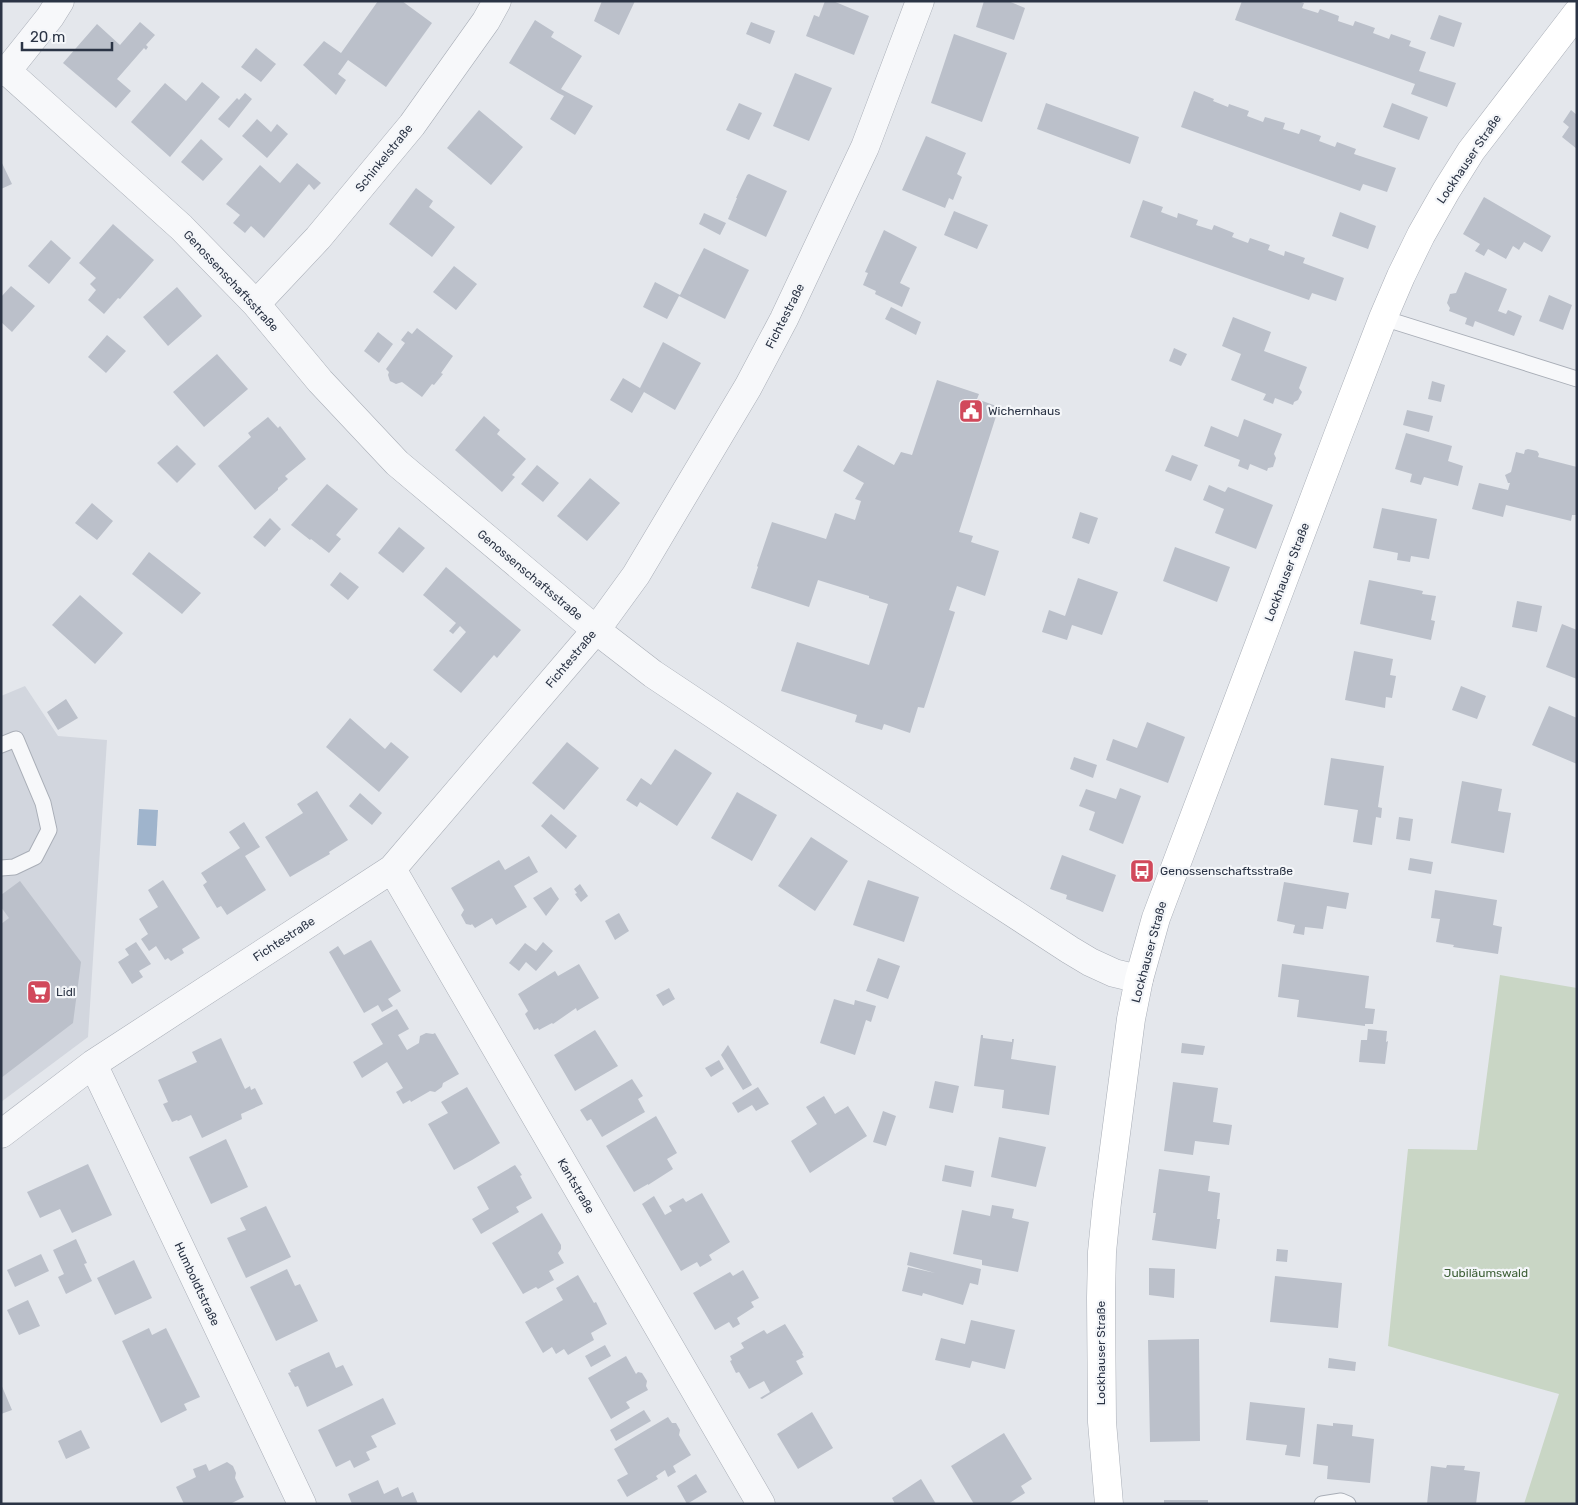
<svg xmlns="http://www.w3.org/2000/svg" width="1578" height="1505" font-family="Rubik,sans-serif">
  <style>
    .built { fill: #d2d6de }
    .green { fill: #c9d6c5 }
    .water { fill: #9fb4cc }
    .building { fill: #bbc0ca }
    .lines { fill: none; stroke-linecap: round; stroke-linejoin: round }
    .lane-casing { stroke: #a9aeb7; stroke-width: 17 }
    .street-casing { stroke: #a9aeb7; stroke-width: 29 }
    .secondary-casing { stroke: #a9aeb7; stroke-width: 29 }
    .lane { stroke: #f7f8fa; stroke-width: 15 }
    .street { stroke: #f7f8fa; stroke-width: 28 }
    .secondary { stroke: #fff; stroke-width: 28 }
    .labels { text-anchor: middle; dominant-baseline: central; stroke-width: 4.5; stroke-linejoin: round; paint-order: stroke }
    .street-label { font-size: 12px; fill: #2b3445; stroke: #f4f6f9 }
    .poi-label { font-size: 12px; fill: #2b3445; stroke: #f4f6f9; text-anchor: start }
    .park-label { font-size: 12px; fill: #3f6138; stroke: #f4f6f9 }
  </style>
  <rect width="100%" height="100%" fill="#e4e7ec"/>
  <path class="built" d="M25 686 58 736 107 740 88 1037 1 1102V696Z"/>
  <path class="green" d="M1500 975 1577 988V1504H1524L1559 1394 1388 1346 1408 1149 1477 1150Z"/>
  <path class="water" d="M139 809 158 810 156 846 137 845Z"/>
  <path class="building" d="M378 1H402L432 23 386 87 348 60 338 74 346 80 336 95 303 65 324 41 341 53Z
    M602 1H635L619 35 594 21Z
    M825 1H833L869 16 854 55 806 36 814 15 819 17Z
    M984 1H1008L1025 8 1014 40 976 27Z
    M1242 1H1298L1304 3 1302 8 1318 13 1320 9 1339 16 1338 21 1353 26 1355 21 1375 28 1373 33 1389 39 1391 34 1411 41 1409 46 1426 52 1419 71 1456 83 1447 107 1411 94 1415 84 1235 20Z
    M1439 15 1462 23 1454 47 1430 39Z
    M535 20 554 32 551 37 582 56 561 89 593 106 575 135 550 119 564 96 558 93 509 63Z
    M140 22 155 35 146 45 148 47 146 50 144 48 117 79 131 91 116 108 63 63 97 24 120 45Z
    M751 22 775 31 770 44 746 34Z
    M954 34 1007 53 982 122 931 103Z
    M256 48 276 64 261 82 241 67Z
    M795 73 832 88 809 141 773 126Z
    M202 82 220 97 170 157 131 122 165 83 186 101Z
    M1194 91 1214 99 1213 101 1228 107 1229 104 1249 111 1247 116 1263 122 1265 117 1285 123 1283 129 1299 134 1301 129 1321 136 1319 141 1335 147 1337 142 1356 149 1354 154 1396 168 1387 192 1363 184 1360 191 1181 127Z
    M245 93 252 99 229 128 218 119 237 98 239 100Z
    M739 103 762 113 749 140 726 130Z
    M1046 103 1139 137 1130 164 1037 129Z
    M1392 103 1428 117 1419 140 1383 127Z
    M479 110 523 147 491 185 447 148Z
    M1571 110 1577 115V149L1562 137 1569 127 1563 122Z
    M257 119 271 132 277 124 288 134 267 158 242 136Z
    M926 136 966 153 957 174 962 177 953 200 949 198 945 208 902 190Z
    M201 139 223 159 203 181 181 162Z
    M1 161 12 184 1 189Z
    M297 163 321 183 314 190 309 184 264 238 251 226 245 233 233 223 240 215 226 204 260 165 280 183Z
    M749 174 787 191 766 237 728 219 737 198H736L747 175Z
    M416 188 433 201 429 207 455 227 432 257 389 224Z
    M1484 197 1551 236 1542 252 1524 242 1519 250 1513 246 1506 259 1488 249 1484 256 1475 251 1480 244 1463 234Z
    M1143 200 1163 207 1161 212 1177 218 1178 213 1198 220 1196 225 1212 230 1214 225 1234 233 1232 237 1248 243 1250 238 1270 245 1268 250 1284 256 1285 251 1305 258 1303 263 1344 278 1336 301 1312 293 1309 300 1130 237Z
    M954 211 988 225 977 249 944 235Z
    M1340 212 1376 226 1368 249 1332 236Z
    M704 213 726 223 720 235 699 224Z
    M113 224 154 260 120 299 118 298 104 314 88 300 96 290 90 284 96 278 79 263Z
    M884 230 917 247 900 283 910 288 902 307 875 294 876 291 863 285 868 273 865 272Z
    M51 240 71 258 49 284 28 266Z
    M704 248 749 270 725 319 679 296 667 319 643 307 655 282 680 295Z
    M454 266 477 284 456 310 433 292Z
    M1465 272 1507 289 1498 311 1506 314 1508 310 1522 316 1514 336 1475 321 1473 327 1465 324 1467 318 1449 311 1450 308 1447 303 1450 294 1456 293Z
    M11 286 35 306 12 332 1 322V297Z
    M177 287 202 316 168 346 143 317Z
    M1549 295 1572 305 1563 330 1539 321Z
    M891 307 921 322 916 335 885 319Z
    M1233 317 1271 332 1264 351 1307 367 1299 388 1302 392 1298 400 1294 402 1293 405 1275 398 1273 404 1263 400 1266 394 1231 380 1241 354 1222 346Z
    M417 328 453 356 441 373 443 374 434 385 432 384 422 397 402 382 396 384 390 381 388 375 389 372 386 369 405 343 401 340 408 331 412 334Z
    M378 332 393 344 379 363 364 351Z
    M107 335 126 351 106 373 88 357Z
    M663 342 701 363 675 410 644 392 632 413 610 400 623 378 640 388Z
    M1174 348 1187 354 1181 366 1169 361Z
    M217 354 248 389 204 427 173 392Z
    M937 380 979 394 977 399 999 407 959 532 973 536 971 542 999 551 985 596 957 586 949 610 955 612 924 708 918 707 910 733 884 724 882 730 855 722 857 715 781 691 797 642 869 665 888 604 869 598V596L818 580 809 607 751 588 758 567 757 566 772 522 826 539 835 513 855 520 861 501 855 499 864 483 843 471 858 445 894 465 901 452 912 455Z
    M1432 381 1445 385 1441 402 1428 399Z
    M1407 410 1433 416 1429 432 1403 425Z
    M484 416 500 430 497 434 526 459 512 475 515 477 502 492 455 450Z
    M268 417 278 428 280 426 306 459 285 476 288 479 278 488V490L255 510 218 466 251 437 248 433Z
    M1244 419 1282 434 1274 454 1276 458 1273 467 1268 468 1267 471 1250 464 1248 470 1238 466 1240 460 1204 446 1211 426 1238 437Z
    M1406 433 1452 446 1448 461 1463 466 1458 486 1424 477 1421 485 1410 482 1412 474 1395 469Z
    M177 445 196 464 177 483 157 463Z
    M1528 449 1537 451 1539 454 1538 457 1577 467V515H1572L1571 521 1506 505 1503 517 1472 509 1479 483 1508 490 1510 483H1508L1505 475 1511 472 1516 452 1524 454 1525 450Z
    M1172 455 1198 465 1191 481 1165 471Z
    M537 465 559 483 543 502 521 484Z
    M590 478 620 503 587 541 557 516Z
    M327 484 358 509 336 535 341 539 329 553 311 539 310 540 291 525Z
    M1209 485 1225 492 1228 487 1273 505 1256 549 1215 533 1224 509 1203 500Z
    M92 503 113 521 97 540 75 523Z
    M1382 508 1437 519 1429 559 1411 556 1410 562 1397 560 1398 553 1373 548Z
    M1080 512 1098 518 1089 544 1072 538Z
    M270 518 281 529 265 547 253 537Z
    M399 527 425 548 403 573 378 553Z
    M1175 547 1230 567 1217 602 1163 581Z
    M149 552 201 593 182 614 132 574Z
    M446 567 521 630 497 658 494 655 461 693 433 670 466 632 460 626 453 634 449 631 456 623 423 595Z
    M340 572 359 587 348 600 330 585Z
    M1078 578 1118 592 1102 635 1072 625 1067 640 1042 632 1049 610 1065 616Z
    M1369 580 1423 591 1422 594 1436 596 1431 620 1435 621 1431 640 1360 624Z
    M80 595 123 633 95 664 52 625Z
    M1517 601 1542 606 1537 632 1512 627Z
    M1562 624 1577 630V679L1546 667Z
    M1354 651 1393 659 1390 675 1396 676 1392 698 1386 697 1385 708 1345 700Z
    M1461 686 1486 696 1477 719 1452 710Z
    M66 699 78 718 58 730 47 712Z
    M1549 706 1577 718V764L1532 745Z
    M350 718 385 749 391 742 409 757 379 792 326 747Z
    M1147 722 1185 737 1168 783 1106 760 1113 739 1137 748Z
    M567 742 599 768 564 810 532 783Z
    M675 749 712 773 677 826 640 802 637 807 626 800 641 778 651 785Z
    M1074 757 1097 765 1093 778 1070 769Z
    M1331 758 1384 766 1378 807 1382 808 1381 818 1376 817 1372 845 1353 842 1358 810 1324 805Z
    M1462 781 1502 789 1498 811 1511 813 1504 853 1451 843Z
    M1120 788 1141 796 1123 844 1089 830 1095 812 1079 806 1086 789 1116 799Z
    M317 791 348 840 329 852 330 854 290 877 265 837 303 813 297 804Z
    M737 792 777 815 752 861 711 838Z
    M360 793 382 813 372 825 349 806Z
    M551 814 577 836 566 849 541 826Z
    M1399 817 1413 819 1410 841 1396 839Z
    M244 822 260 847 245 856 266 890 227 915 221 906 217 908 203 885 207 882 201 873 240 848 229 832Z
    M811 837 848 861 815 911 778 886Z
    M1062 855 1116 875 1103 912 1066 899 1067 895 1050 889Z
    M529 856 538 872 514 886 527 907 496 925 492 918 475 928 472 924 471 925 466 924 461 915 464 910 451 888 499 860 505 870Z
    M1410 858 1433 862 1431 874 1408 870Z
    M163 880 200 938 182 949 184 953 171 961 168 958 165 960 156 946 149 951 141 939 148 934 139 919 158 907 148 890Z
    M868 880 919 897 904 942 853 925Z
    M20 881 81 962 73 1023 1 1078V924L9 918 1 907V895Z
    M1284 882 1349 893 1346 909 1327 906 1323 929 1305 927 1304 935 1293 933 1295 925 1277 921Z
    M580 884 588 896 581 902 575 894 577 893 574 889Z
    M551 887 559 899 546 916 533 898Z
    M1435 890 1497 900 1493 925 1502 927 1498 954 1453 947 1454 945 1436 942 1440 919 1431 918Z
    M619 913 629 931 615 940 605 921Z
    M371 940 401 991 388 999 393 1006 382 1012 378 1005 364 1013 329 952 338 946 344 955Z
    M136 942 151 964 139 971 143 977 132 984 118 962 129 955 125 949Z
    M543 942 553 951 536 971 526 962 519 971 509 963 525 943 536 951Z
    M878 958 900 966 888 999 866 991Z
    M579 964 599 998 577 1011 576 1008 553 1024 552 1023 539 1030 538 1028 534 1030 525 1014 528 1011 518 994 555 971 558 976Z
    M1282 964 1369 976 1365 1008 1375 1009 1373 1024H1365V1026L1297 1017 1299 1000 1278 997Z
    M669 988 675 999 663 1006 656 995Z
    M834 999 854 1005 855 1000 876 1006 871 1022 866 1020 855 1055 820 1043Z
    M397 1009 409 1029 398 1035 407 1050 419 1043 420 1036 426 1033 433 1034 435 1033 459 1074 443 1083 442 1087 435 1092 430 1091 411 1102 410 1100 403 1104 396 1092 403 1088 387 1062 362 1078 353 1062 383 1044 371 1024Z
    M1368 1029 1387 1031 1386 1042 1388 1041 1385 1064 1359 1062 1361 1040H1367Z
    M595 1030 618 1066 575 1091 554 1055Z
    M981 1035H983V1038L1012 1042V1039H1014L1011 1059 1056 1066 1049 1115 1002 1108 1004 1090 974 1086Z
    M221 1038 245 1089 250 1086 251 1090 255 1088 263 1104 241 1114 242 1119 202 1138 191 1115 178 1121 177 1120 172 1122 163 1104 168 1102 158 1080 197 1062 192 1052Z
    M1182 1043 1205 1046 1203 1055 1181 1053Z
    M728 1045 752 1085 743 1090 721 1055Z
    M719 1060 724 1069 711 1077 705 1068Z
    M632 1079 643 1096 638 1099 645 1112 602 1137 591 1119 587 1121 580 1110Z
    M935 1081 959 1086 953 1113 929 1108Z
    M1173 1082 1218 1088 1213 1122 1232 1125 1229 1145 1195 1141 1193 1155 1164 1151Z
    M467 1087 500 1143 472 1160 454 1170 428 1124 448 1113 441 1102Z
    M758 1087 769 1104 756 1111 752 1105 738 1113 732 1103Z
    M824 1096 835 1114 848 1106 867 1136 810 1173 791 1141 817 1124 806 1107Z
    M883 1111 896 1116 886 1146 873 1142Z
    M656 1116 677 1153 667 1159 673 1169 648 1185V1184L634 1192 606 1146Z
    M999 1137 1046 1147 1036 1187 991 1177Z
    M226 1139 248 1187 211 1204 189 1157Z
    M88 1164 112 1215 72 1233 60 1209 40 1218 27 1192Z
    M515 1165 522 1175 520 1176 532 1198 516 1207 519 1212 481 1234 472 1219 489 1209 477 1187Z
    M945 1165 974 1171 971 1187 942 1181Z
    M1159 1169 1210 1176 1208 1191 1220 1193 1217 1219H1220L1216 1249 1152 1240 1156 1213H1153Z
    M702 1193 730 1242 709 1255 712 1260 700 1267 697 1262 681 1271 642 1204 654 1196 665 1215 672 1211 669 1206 683 1198 686 1202Z
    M992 1205 1014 1209 1012 1218 1029 1222 1018 1272 982 1265V1260L953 1254 962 1210 990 1216Z
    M266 1206 291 1257 246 1278 227 1238 246 1230 240 1218Z
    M542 1213 561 1245V1249L558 1253 564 1263 549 1271 554 1280 538 1289 536 1287 523 1294 492 1243Z
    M76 1239 87 1263 84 1264 92 1281 66 1294 58 1277 64 1274 53 1250Z
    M1277 1249 1288 1250 1287 1262 1276 1261Z
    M910 1252 981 1269 978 1285 970 1283 963 1305 923 1293 922 1296 902 1291 908 1267 935 1273 907 1265Z
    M41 1254 49 1271 15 1287 7 1270Z
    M134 1260 152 1298 115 1315 97 1278Z
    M1149 1268 1175 1269 1174 1298 1149 1295Z
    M287 1269 295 1286 300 1284 318 1321 276 1341 250 1287Z
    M743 1270 759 1298 751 1302 754 1307 737 1318 740 1324 733 1328 729 1322 715 1330 693 1293 730 1272 733 1276Z
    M578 1275 594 1303 596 1302 607 1324 591 1333 594 1340 568 1355 564 1349 556 1354 552 1347 543 1353 525 1322 563 1300 556 1288Z
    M1275 1276 1342 1283 1338 1328 1270 1322Z
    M28 1300 40 1326 19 1335 7 1310Z
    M971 1320 1015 1330 1005 1369 972 1361 970 1368 935 1360 941 1338 965 1344Z
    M785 1324 803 1353 802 1354 804 1357 796 1361 803 1374 762 1399 760 1398 770 1392 764 1381 749 1389 739 1372 736 1373 730 1361 732 1360 730 1356 744 1348 741 1343 764 1330 767 1334Z
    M149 1328 152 1335 166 1328 200 1397 184 1404 187 1410 161 1423 122 1341Z
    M1199 1339 1200 1441 1150 1442 1148 1340Z
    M605 1345 611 1356 591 1367 585 1356Z
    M329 1352 336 1368 343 1365 353 1385 307 1407 298 1386 295 1387 288 1373 291 1372 290 1370Z
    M626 1356 636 1374 638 1372 642 1373 647 1381 646 1386 648 1390 626 1402 630 1408 611 1419 588 1378Z
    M1329 1358 1356 1362 1355 1371 1328 1368Z
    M1 1384 12 1410 1 1414Z
    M383 1398 396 1424 371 1436 377 1447 366 1452 370 1460 354 1468 350 1460 336 1467 318 1430Z
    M1250 1402 1305 1408 1300 1457 1285 1455 1287 1445 1246 1440Z
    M644 1410 651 1421 616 1441 610 1430Z
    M812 1412 833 1448 798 1469 777 1434Z
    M668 1417 672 1423H676L680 1430 679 1435 691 1455 673 1466 676 1472 668 1477 665 1470 656 1476 658 1479 627 1497 617 1480 628 1474 614 1449Z
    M1333 1423 1353 1425 1352 1436 1374 1439 1370 1483 1327 1479 1328 1466 1313 1464 1317 1424 1333 1426Z
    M81 1430 90 1448 66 1459 58 1441Z
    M1004 1433 1032 1479 1021 1486 1025 1493 1008 1504H974L951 1466Z
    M227 1462 233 1466 236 1473 235 1478 244 1497 230 1504H184L176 1487 196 1477 193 1469 206 1464 209 1471Z
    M1447 1465 1465 1466 1464 1470 1480 1472 1476 1504H1427L1431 1466 1446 1468Z
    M696 1474 707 1492 687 1504 677 1486Z
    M921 1479 936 1504H895L892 1498Z
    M378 1480 384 1494 398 1487 402 1497 413 1492 418 1504H352L348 1494Z
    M1164 1500H1208V1504H1164Z"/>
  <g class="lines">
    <defs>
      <path id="lane" d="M1383 318 1577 379
        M1 745 16 739 43 803 49 830 35 857 14 867 1 868
        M1322 1504 1341 1501 1348 1504"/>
      <path id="street" d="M7 71 50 17 60 1
        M1 72 7 71 181 227 256 304 320 381 397 463 596 630 653 674 961 879 1070 950 1090 962 1114 973 1139 979
        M256 304 318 238 412 125 486 21 497 1
        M392 869 761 1504
        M93 1064 302 1504
        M1 1134 93 1064 392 869 596 630 636 575 748 387 784 319 865 147 920 1"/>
      <path id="secondary" d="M1109 1504 1102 1422 1101 1298 1102 1252 1107 1202 1131 1019 1139 979 1156 918 1338 435 1383 318 1401 276 1421 235 1446 191 1471 151 1577 13"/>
    </defs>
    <use href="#lane" class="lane-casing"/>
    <use href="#street" class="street-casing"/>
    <use href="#secondary" class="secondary-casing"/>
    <use href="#lane" class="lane"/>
    <use href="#street" class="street"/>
    <use href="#secondary" class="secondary"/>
  </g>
  <defs>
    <symbol id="civic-square" viewBox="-11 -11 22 22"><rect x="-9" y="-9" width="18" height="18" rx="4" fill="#d1495b" stroke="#f4f6f9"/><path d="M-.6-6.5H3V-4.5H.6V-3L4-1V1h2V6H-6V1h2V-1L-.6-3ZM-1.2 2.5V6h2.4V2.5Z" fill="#fff"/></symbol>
    <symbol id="bus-square" viewBox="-11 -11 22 22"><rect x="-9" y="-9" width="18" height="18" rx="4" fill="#d1495b" stroke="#f4f6f9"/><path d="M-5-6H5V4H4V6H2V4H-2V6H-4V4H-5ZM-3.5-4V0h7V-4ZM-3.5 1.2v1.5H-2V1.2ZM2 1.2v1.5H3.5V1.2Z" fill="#fff"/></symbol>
    <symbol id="supermarket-square" viewBox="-11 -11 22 22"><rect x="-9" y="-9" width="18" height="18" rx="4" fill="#d1495b" stroke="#f4f6f9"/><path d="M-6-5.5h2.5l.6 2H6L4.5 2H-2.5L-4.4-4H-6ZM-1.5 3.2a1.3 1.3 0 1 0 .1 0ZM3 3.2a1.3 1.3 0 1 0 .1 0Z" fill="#fff"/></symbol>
  </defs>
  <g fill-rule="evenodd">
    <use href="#civic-square" x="957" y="397" width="28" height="28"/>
    <use href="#bus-square" x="1128" y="857" width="28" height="28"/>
    <use href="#supermarket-square" x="25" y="978" width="28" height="28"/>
  </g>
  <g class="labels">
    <g class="street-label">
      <text transform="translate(384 158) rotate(-51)">Schinkelstraße</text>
      <text transform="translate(1469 159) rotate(-56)">Lockhauser Straße</text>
      <text transform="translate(231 281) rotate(47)">Genossenschaftsstraße</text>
      <text transform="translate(785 316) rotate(-63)">Fichtestraße</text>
      <text transform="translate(1287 572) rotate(-69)">Lockhauser Straße</text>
      <text transform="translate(530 575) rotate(40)">Genossenschaftsstraße</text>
      <text transform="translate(571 659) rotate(-50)">Fichtestraße</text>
      <text transform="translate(284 939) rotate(-33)">Fichtestraße</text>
      <text transform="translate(1149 952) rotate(-75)">Lockhauser Straße</text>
      <text transform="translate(576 1186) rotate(60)">Kantstraße</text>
      <text transform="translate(197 1284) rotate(65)">Humboldtstraße</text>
      <text transform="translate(1101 1353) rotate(-90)">Lockhauser Straße</text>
    </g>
    <g class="poi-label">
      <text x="988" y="411">Wichernhaus</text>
      <text x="1160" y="871">Genossenschaftsstraße</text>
      <text x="56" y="992">Lidl</text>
    </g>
    <g class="park-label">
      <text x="1486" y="1273">Jubiläumswald</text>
    </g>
  </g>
  <rect width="1578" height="1505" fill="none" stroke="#2b3445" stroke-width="5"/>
  <path d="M22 42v8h90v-8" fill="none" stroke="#2b3445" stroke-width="2.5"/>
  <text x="30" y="42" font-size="15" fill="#2b3445" stroke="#f4f6f9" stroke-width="4" paint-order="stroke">20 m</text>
</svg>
